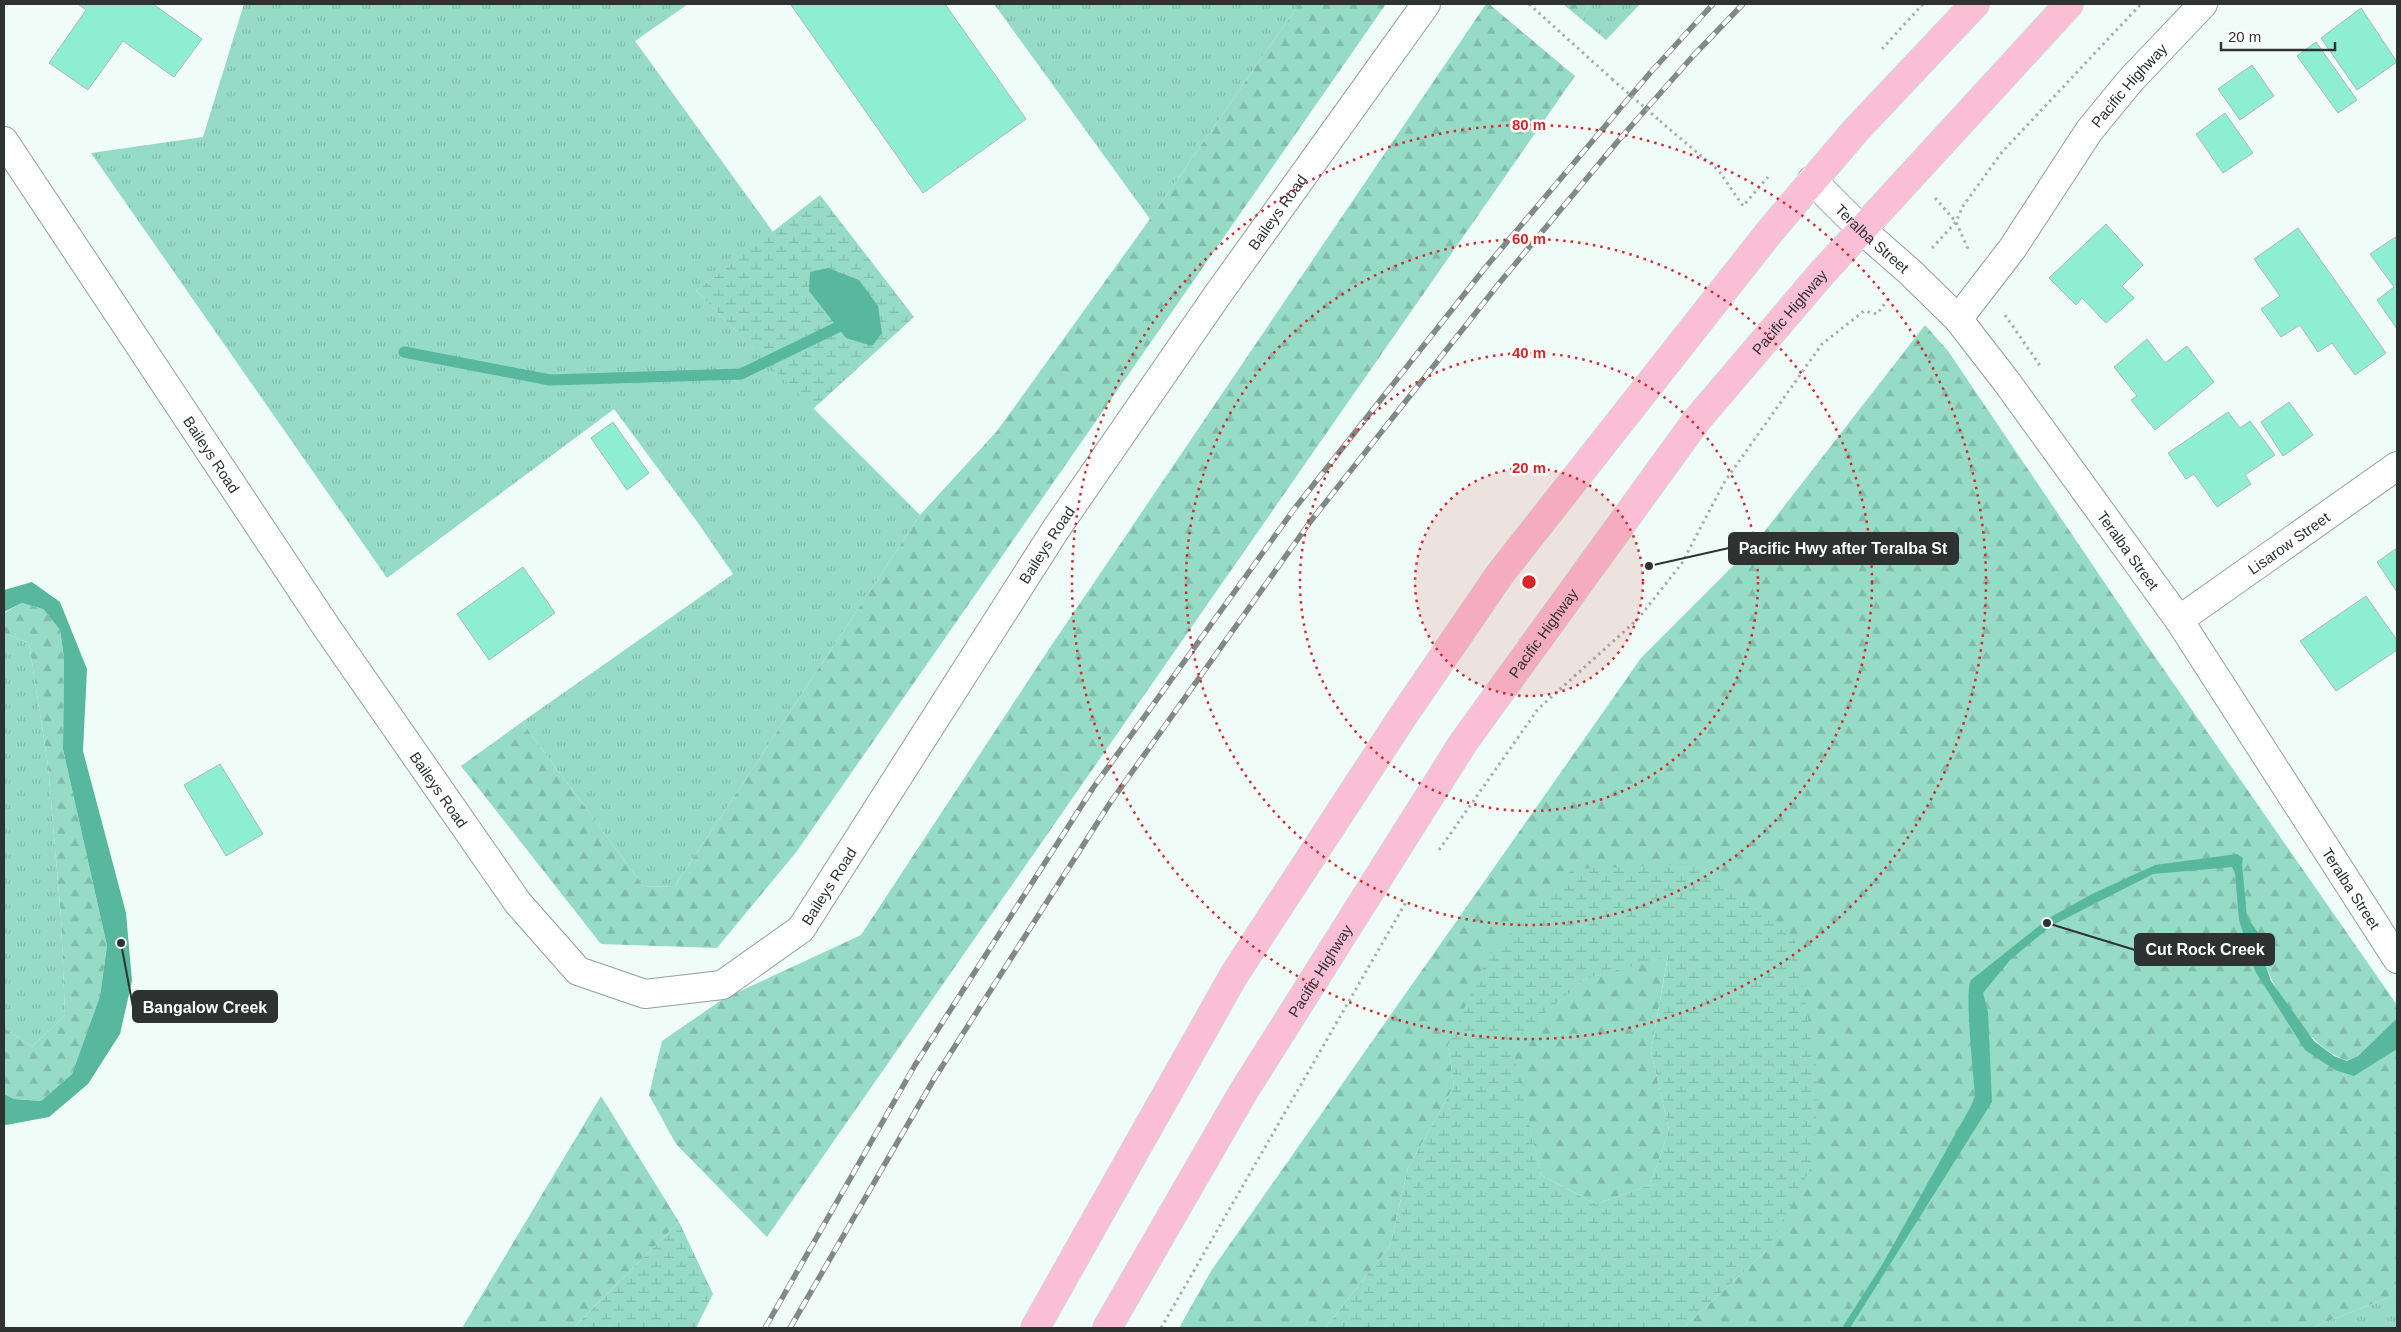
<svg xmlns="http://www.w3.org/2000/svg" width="2401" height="1332" font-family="Arial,sans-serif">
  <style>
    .grass { fill: url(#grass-tufts) }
    .forest { fill: url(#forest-firs) }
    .wetland { fill: url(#wetland-marsh); fill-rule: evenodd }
    .water { fill: #58b89d }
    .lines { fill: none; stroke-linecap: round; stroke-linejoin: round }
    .stream { stroke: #58b89d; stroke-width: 11 }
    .building { fill: #8eeed1; stroke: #adb8b4 }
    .minor-casing { stroke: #939e9a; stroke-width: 30 }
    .major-casing { stroke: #d5d6d6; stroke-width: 30 }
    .path { stroke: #a7b0ad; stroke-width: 3; stroke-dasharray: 2.5 4; stroke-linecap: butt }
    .minor { stroke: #fff; stroke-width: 28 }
    .major { stroke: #fbbfd5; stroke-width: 28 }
    .rail-casing { stroke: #818986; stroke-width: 5.5 }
    .rail { stroke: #fff; stroke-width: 4; stroke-dasharray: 11; stroke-linecap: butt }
    .path-bridge { stroke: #a7b0ad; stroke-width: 3; stroke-dasharray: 2.5 4; stroke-linecap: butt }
    .ring { fill: none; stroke: #d62828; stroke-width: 2.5; stroke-dasharray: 2.5 5 }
    .labels { text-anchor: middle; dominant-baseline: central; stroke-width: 5; stroke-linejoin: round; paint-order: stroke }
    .street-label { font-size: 15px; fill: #2e3231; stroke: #fff }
    .centre { fill: #d62828; stroke: #fff; stroke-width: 2.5 }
    .ring-label { font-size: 15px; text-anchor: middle; font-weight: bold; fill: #d62828; stroke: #fff; stroke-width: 5; stroke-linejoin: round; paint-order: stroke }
    .leader { fill: none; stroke: #2e3231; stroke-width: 2 }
    .callout-dot { fill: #2e3231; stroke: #fff; stroke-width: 2 }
    .callout { fill: #2e3231; stroke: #2e3231; stroke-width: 2 }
    .callout-label { font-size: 16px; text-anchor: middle; font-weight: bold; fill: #fff }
  </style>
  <defs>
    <pattern id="grass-tufts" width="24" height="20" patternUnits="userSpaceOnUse" patternTransform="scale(1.25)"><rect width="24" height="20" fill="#95dbc5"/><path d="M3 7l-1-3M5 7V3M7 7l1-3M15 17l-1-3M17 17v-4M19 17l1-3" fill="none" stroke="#81bcaa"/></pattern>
    <pattern id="forest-firs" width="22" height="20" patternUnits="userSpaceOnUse" patternTransform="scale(1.25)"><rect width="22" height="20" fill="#95dbc5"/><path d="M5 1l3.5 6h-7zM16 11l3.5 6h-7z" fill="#81bcaa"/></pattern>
    <pattern id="wetland-marsh" width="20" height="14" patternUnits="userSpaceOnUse" patternTransform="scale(1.25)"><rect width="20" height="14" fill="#95dbc5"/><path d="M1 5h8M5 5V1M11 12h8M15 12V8" fill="none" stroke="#81bcaa"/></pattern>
  </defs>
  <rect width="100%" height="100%" fill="#f0fcf8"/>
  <path class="grass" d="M244 4H688L635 41 773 232 696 291 920 515 675 886 644 887 522 722 733 574 696 520 614 409 387 578 91 153 203 137Z
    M994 4H1299L1150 219Z
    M1590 4H1640L1606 40 1581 19Z
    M4 633 29 643 48 765 61 918 65 1015 32 1047 4 1028Z
    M2397 1294V1328H2311Z"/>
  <path class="forest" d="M1299 4H1386L797 851 717 948 601 944 461 766 522 722 644 887 675 886 920 515 997 431 1150 219Z
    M1486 4H1489L1575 76 767 1237 676 1144 649 1095 662 1041 723 999 861 935 1047 652Z
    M1563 4H1590L1581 19Z
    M1925 325 1948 351 2144 641 2397 1005V1018L2358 1056 2347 1061C2310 1047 2278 1000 2265 963L2255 971 2335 1070 2397 1049V1294L2311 1328H1683L1766 1251 1699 864 1448 1045 1454 1086 1408 1168 1390 1246 1325 1328H1179L1211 1271 1641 658 1754 545Z
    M22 603 43 609 60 630 64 658 63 749 107 946 100 996 72 1074 41 1101 14 1099 4 1094V1028L32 1047 65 1015 61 918 48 765 29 643 4 633V613Z
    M1668 955 1651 1051 1669 1130 1650 1185 1596 1204 1541 1175 1510 1042 1585 979Z
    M601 1096 679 1222 573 1328H462Z"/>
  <path class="wetland" d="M820 195 914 317 813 409 696 291Z
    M1699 864 1795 941 1819 1083 1812 1166 1766 1251 1683 1328H1325L1390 1246 1408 1168 1454 1086 1448 1045 1487 957 1573 869ZM1668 956 1651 1051 1669 1130 1650 1185 1596 1204 1541 1175 1511 1042 1585 979Z
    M679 1222 713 1294 696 1328H573Z"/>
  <path class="water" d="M828 268 859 280 878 306 882 333 872 346 846 338 809 291 810 272Z
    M32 582 60 602 87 669 83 751 126 913 132 981 120 1034 88 1084 49 1117 6 1125 4 1124V1094L14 1099 41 1101 72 1074 100 996 107 946 63 749 64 658 60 630 43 609 22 603 4 612V590Z
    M2237 854 2243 858 2242 864 2247 917 2259 934 2268 953 2265 963 2271 981 2299 1020 2314 1041 2334 1056 2347 1061 2358 1056 2397 1018V1049L2354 1076 2335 1070 2305 1050 2255 971 2239 920 2235 873 2232 867 2153 874 2051 926 2010 960 1983 993 1988 1012 1992 1102 1850 1328H1842L1882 1265 1971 1106 1975 1096C1974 1077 1964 991 1971 980L2049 918 2092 894 2155 865Z"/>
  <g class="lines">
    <path class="stream" d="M404 352 550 380 741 374 838 327"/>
  </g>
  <path class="building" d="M78 4H153L202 39 174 77 123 41 88 90 49 63 86 10Z
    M794 4H945L1026 119 923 193 791 5Z
    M2361 8 2397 62 2357 90 2321 38Z
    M2316 42 2357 100 2338 113 2297 56Z
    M2252 65 2274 96 2240 120 2218 89Z
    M2225 113 2253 153 2223 173 2196 134Z
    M2106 224 2143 265 2122 286 2134 298 2106 323 2082 298 2076 305 2049 278Z
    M2298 228 2386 353 2355 375 2332 343 2318 352 2300 325 2281 337 2261 309 2280 296 2254 259Z
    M2397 236V329L2377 300 2394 287 2370 254Z
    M2147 339 2165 363 2187 346 2214 382 2155 430 2131 400 2137 396 2114 367Z
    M2289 402 2313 435 2283 456 2261 422Z
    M2228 412 2240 428 2250 421 2275 455 2245 475 2251 484 2217 507 2194 474 2186 479 2168 453Z
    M613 422 649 473 627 490 591 438Z
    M2397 548V592L2377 562Z
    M523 567 555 613 489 660 457 614Z
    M2366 596 2397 640V650L2336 691 2300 641Z
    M220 764 263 834 226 856 184 785Z"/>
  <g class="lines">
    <defs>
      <g id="minor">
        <path id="s1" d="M4 141 327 628 518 903 578 971 645 994 722 985 801 929 1056 529 1216 297 1426 4"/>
        <path id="s2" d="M1812 180 1862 230 1910 272 1958 319 2006 381 2179 620 2397 959"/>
        <path id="s3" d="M1958 319 2012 249 2089 131 2130 81 2203 4"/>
        <path id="s4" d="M2179 620 2397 466"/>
      </g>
      <g id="major">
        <path d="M1035 1328 1234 975 1403 716 1500 574 1771 230 1856 130 1975 4"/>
        <path id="s5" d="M1107 1328 1242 1094 1463 743 1696 421 1822 273 2069 4"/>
      </g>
    </defs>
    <use href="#minor" class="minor-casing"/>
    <use href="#major" class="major-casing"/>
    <path class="path" d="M1529 4 1612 79
      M1882 49 1923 4
      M1660 121 1719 171 1743 206 1768 177
      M1935 198 1956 222 1969 251
      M1932 248 1956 222 1963 206 2002 152 2141 4
      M2005 315 2041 367
      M1439 850 1538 709 1638 619 1682 563 1725 481 1822 344 1864 311 1877 314 1889 298
      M1161 1328 1406 902"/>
    <use href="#minor" class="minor"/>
    <use href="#major" class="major"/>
    <defs>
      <path id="rail" d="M765 1328 915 1065 1093 788 1295 508 1485 268 1650 73 1713 4
        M790 1328 934 1079 1110 803 1310 522 1501 281 1618 141 1693 56 1743 4"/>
    </defs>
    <use href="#rail" class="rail-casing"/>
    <use href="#rail" class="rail"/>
    <path class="path-bridge" d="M1612 79 1660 121"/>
  </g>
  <circle cx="1529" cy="582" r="114" fill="#d62828" fill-opacity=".12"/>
  <g class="ring">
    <circle cx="1529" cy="582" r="114"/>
    <circle cx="1529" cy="582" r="229"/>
    <circle cx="1529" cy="582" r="343"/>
    <circle cx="1529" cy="582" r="457"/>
  </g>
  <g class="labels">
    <g class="street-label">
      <text stroke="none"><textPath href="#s3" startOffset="290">Pacific Highway</textPath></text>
      <text stroke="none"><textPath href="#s1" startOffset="2116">Baileys Road</textPath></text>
      <text stroke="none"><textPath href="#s2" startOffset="84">Teralba Street</textPath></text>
      <text stroke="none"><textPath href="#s5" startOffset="1226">Pacific Highway</textPath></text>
      <text stroke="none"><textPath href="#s1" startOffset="376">Baileys Road</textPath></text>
      <text stroke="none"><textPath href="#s4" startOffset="134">Lisarow Street</textPath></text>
      <text stroke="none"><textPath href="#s1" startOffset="1711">Baileys Road</textPath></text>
      <text stroke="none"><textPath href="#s2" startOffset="489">Teralba Street</textPath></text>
      <text stroke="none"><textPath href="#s5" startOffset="821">Pacific Highway</textPath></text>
      <text stroke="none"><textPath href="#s1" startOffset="781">Baileys Road</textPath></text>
      <text stroke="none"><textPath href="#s1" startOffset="1306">Baileys Road</textPath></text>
      <text stroke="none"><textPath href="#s2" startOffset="894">Teralba Street</textPath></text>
      <text stroke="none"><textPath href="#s5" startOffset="416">Pacific Highway</textPath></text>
    </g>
  </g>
  <circle cx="1529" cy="582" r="8" class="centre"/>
  <g class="ring-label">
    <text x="1529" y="130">80 m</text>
    <text x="1529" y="244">60 m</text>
    <text x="1529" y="358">40 m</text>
    <text x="1529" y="473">20 m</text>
  </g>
  <path class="leader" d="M1649 566L1729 548M2047 923L2135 950M121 943L133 1007"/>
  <g class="callout-dot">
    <circle cx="1649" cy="566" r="5"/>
    <circle cx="2047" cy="923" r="5"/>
    <circle cx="121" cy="943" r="5"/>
  </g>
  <g class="callout">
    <rect x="1729" y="533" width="229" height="31" rx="5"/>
    <rect x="2135" y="934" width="139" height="31" rx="5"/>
    <rect x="133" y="991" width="144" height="31" rx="5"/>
  </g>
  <g class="callout-label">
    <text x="1843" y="554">Pacific Hwy after Teralba St</text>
    <text x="2205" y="955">Cut Rock Creek</text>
    <text x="205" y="1013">Bangalow Creek</text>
  </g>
  <rect width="2401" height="1332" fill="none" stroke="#2e3231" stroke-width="10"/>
  <path d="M2221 42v8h114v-8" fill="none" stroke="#2e3231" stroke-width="2.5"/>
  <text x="2228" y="42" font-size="15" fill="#2e3231" stroke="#ffffff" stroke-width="4" paint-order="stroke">20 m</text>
</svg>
